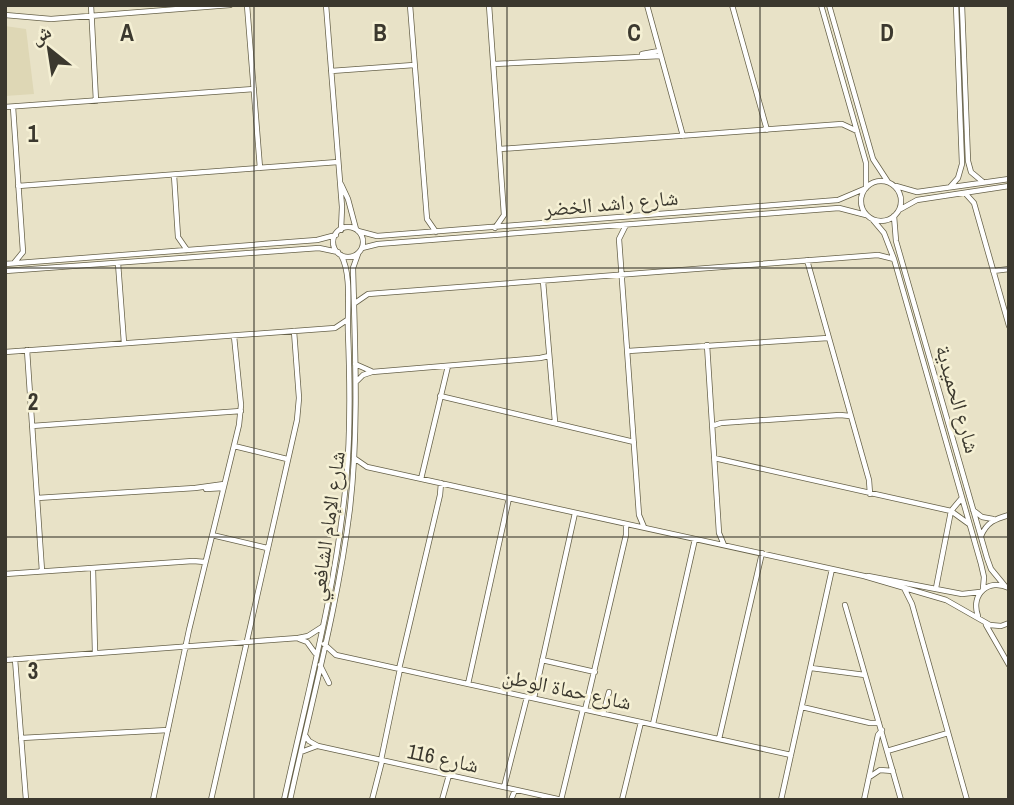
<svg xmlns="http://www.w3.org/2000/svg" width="1014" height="805" font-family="'Archivo Narrow','Noto Naskh Arabic',sans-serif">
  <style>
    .built { fill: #ded7b5 }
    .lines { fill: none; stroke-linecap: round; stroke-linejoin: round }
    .minor-casing { stroke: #666149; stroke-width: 6 }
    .minor { stroke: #fff; stroke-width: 4.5 }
    .grid { fill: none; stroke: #3b382e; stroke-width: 2; stroke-opacity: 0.55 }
    .labels { text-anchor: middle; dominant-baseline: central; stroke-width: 5; stroke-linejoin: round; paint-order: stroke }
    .street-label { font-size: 21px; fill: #3b382e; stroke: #f5f0d4 }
    .grid-label { font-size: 23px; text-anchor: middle; font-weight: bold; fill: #3b382e; stroke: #f5f0d4; stroke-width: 5; stroke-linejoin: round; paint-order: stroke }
  </style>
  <rect width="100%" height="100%" fill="#e8e2c7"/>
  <path class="built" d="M5 26 26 29 34 94 5 96Z"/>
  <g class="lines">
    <defs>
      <path id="minor" d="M91 5 96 101
        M247 5 260 168
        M326 5 342 207 341 230
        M410 5 427 219 436 232
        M489 5 504 215 495 228
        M647 5 683 136
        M732 5 767 130
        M821 5 866 163V188
        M829 5 873 159 888 182
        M962 5 968 161 971 172 983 182
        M5 15 51 19 230 5
        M642 54 659 51
        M494 64 661 56
        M331 71 414 65
        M5 107 254 89
        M13 107 23 252 14 263
        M500 149 842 124 857 131
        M174 175 178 237 187 250
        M861 201a20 20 0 1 1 40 0a20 20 0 1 1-40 0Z
        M341 184 348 199 356 229
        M18 186 338 162
        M896 186 917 192 1009 179
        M950 187 958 178 962 164 956 5
        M965 193 974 203 1009 326
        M899 210 917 200 1009 186
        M894 216 896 241 987 558 991 569 1005 586
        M873 220 884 233 894 259 981 564 984 577 983 589
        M626 225 619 239 639 515 644 527
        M333 242a15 15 0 1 1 30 0a15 15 0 1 1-30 0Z
        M358 231 377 236 838 200 864 189
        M362 248 378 244 839 208 866 215
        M807 260 869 480 870 494
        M118 263 124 343
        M5 264 317 240 336 235
        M5 271 319 248 338 252
        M993 271 1009 269
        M543 281 555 422
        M355 303 368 294 878 255 894 259
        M707 345 719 533 724 545
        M27 350 42 571
        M628 351 828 338
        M5 352 335 328 347 320
        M355 364 371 371
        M357 381 363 375 372 372 540 358 549 356
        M440 396 634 442
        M32 426 241 411
        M712 426 721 423 840 415 850 416
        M234 446 287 459
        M354 458 367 467 864 576 946 600 990 625 1001 626 1009 623
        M714 458 951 511 969 524
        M421 479 448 366
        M206 489 223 488
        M37 498 195 488 224 484
        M973 510 982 517 993 519
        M212 535 267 548
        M981 536C987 522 995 519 1009 515
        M93 568 95 653
        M5 574 193 561 205 562
        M868 576 962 594 980 592
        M904 588 912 604 967 800
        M936 588 951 511 961 499
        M845 605 901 800
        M978 616C970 594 989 578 1009 588
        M986 625 1009 665
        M299 639 307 642 315 653
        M324 644 336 655 791 755
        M15 659 26 800
        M5 660 298 638 308 636 322 627
        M542 660 595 672
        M320 665 329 683
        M811 668 865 675
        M399 669 440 495 441 483
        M468 684 509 498
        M534 698 575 513
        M802 707 870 723H879
        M585 710 626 535V524
        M603 714 609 692
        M653 724 695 539
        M305 735 309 741 318 746 562 800
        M21 738 168 730
        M719 739 762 553
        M887 751 948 733
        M301 752 317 746
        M381 760 400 669
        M871 776 880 770 893 771
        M504 787 527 697
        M153 800 189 630 239 425 241 405 234 336
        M211 800 297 420 299 398 294 331
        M284 800C307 695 336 589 346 482 351 432 350 383 348 333 347 311 352 274 341 255
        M290 800C311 703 338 606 350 508 359 428 355 348 353 268L358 254
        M372 800 382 761
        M442 800 449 775
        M511 800 515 790
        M561 800 583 709
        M622 800 641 722
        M781 800 832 569
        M864 800 878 735 882 730"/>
    </defs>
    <use href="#minor" class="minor-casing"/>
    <use href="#minor" class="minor"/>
  </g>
  <path class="grid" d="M254 5V800M507 5V800M760 5V800M5 268H1009M5 537H1009"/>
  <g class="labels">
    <g class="street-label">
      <text transform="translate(611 203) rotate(-5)">شارع راشد الخضر</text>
      <text transform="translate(958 399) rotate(74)">شارع الحميدية</text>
      <text transform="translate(327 526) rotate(-82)">شارع الإمام الشافعي</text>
      <text transform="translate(567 689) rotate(12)">شارع حماة الوطن</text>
      <text transform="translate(443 758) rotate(12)">شارع 116</text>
    </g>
  </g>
  <g class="grid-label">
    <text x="127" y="41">A</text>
    <text x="380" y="41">B</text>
    <text x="634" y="41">C</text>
    <text x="887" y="41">D</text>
    <text x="33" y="142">1</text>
    <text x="33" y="410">2</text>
    <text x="33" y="679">3</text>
  </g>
  <rect width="1014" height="805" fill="none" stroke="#3b382e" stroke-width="14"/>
  <g transform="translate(49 49) rotate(330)" stroke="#f5f0d4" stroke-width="5" paint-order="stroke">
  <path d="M0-5L12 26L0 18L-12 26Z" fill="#3b382e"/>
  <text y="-10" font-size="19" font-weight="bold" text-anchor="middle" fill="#3b382e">ش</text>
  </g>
</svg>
